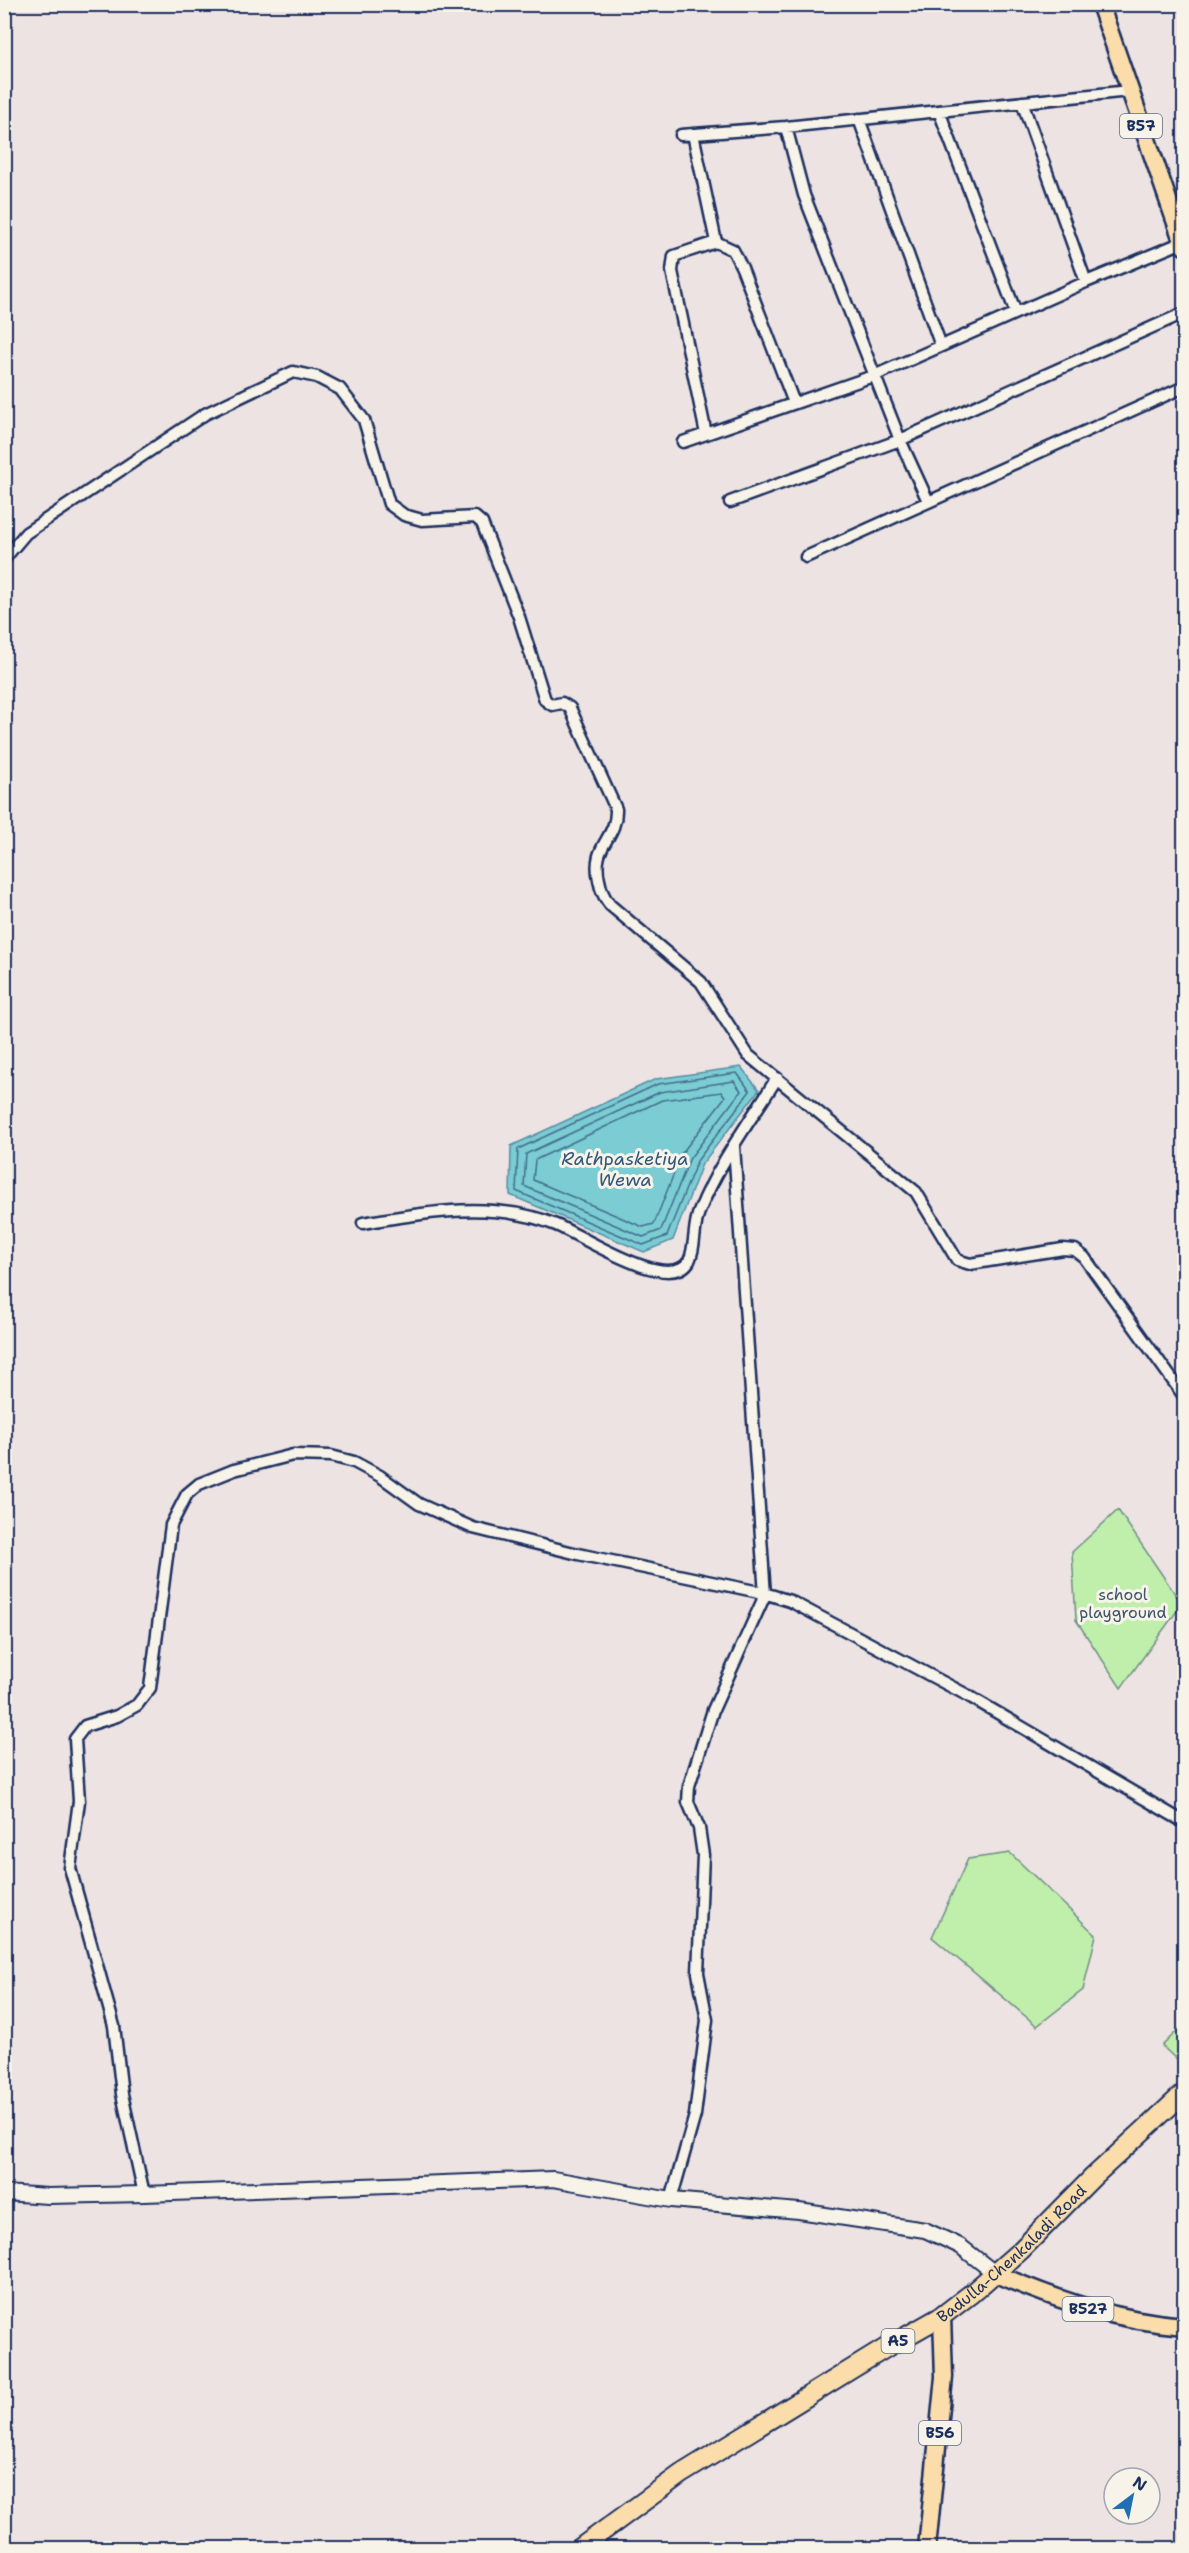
<svg xmlns="http://www.w3.org/2000/svg" width="1189" height="2553" font-family="'Shantell Sans',sans-serif">
  <style>
    .green { fill: #c0eeab; stroke: #6e8e84; stroke-width: 1.5 }
    .water { fill: #7bccd3; stroke: #558da4; stroke-width: 1.5 }
    .lines { fill: none; stroke-linecap: round; stroke-linejoin: round }
    .shore { stroke: #416e8d; stroke-width: 1.5 }
    .minor-casing { stroke: #1b2f5e; stroke-width: 15 }
    .tertiary-casing { stroke: #1b2f5e; stroke-width: 18 }
    .primary-casing { stroke: #1b2f5e; stroke-width: 21 }
    .trunk-casing { stroke: #1b2f5e; stroke-width: 22 }
    .minor { stroke: #f7f3e8; stroke-width: 10 }
    .tertiary { stroke: #f7f3e8; stroke-width: 14 }
    .primary { stroke: #faddab; stroke-width: 16 }
    .trunk { stroke: #faddab; stroke-width: 18 }
    .labels { text-anchor: middle; dominant-baseline: central; stroke-width: 6; stroke-linejoin: round; paint-order: stroke }
    .shield { fill: #f7f3e8; stroke: #5d6a87; stroke-width: 1.5 }
    .shield-label { font-size: 15px; font-weight: bold; fill: #1b2f5e }
    .park-label { font-size: 16px; fill: #3c556d; stroke: #f7f3e8 }
    .street-label { font-size: 16px; fill: #1b2f5e; stroke: #f7f3e8 }
    .water-label { font-size: 18px; font-style: italic; fill: #33567b; stroke: #f7f3e8 }
  </style>
  <rect width="100%" height="100%" fill="#ede3e3"/>
  <filter id="ink" filterUnits="userSpaceOnUse"><feTurbulence type="fractalNoise" baseFrequency=".0167" numOctaves="2"/><feDisplacementMap in="SourceGraphic" scale="12" xChannelSelector="R" yChannelSelector="G"/><feConvolveMatrix kernelMatrix="1 2 1 2 8 2 1 2 1" color-interpolation-filters="sRGB"/></filter>
  <g filter="url(#ink)">
    <path class="green" d="M1118 1510 1182 1604 1121 1688 1076 1620 1072 1552Z
      M1010 1853 1096 1935 1083 1990 1037 2026 932 1937 968 1859Z
      M1184 2024V2052L1177 2060 1162 2046Z"/>
    <path class="water" d="M741 1067 759 1090 702 1164 673 1240 644 1252 510 1195 511 1146 656 1079Z"/>
    <g class="lines">
      <path class="shore" d="M737 1073 750 1091 697 1161 667 1236 643 1245 516 1191 518 1149 658 1084Z
        M734 1081 741 1091 690 1158 661 1230 643 1237 524 1186 526 1154 660 1092Z
        M722 1092 725 1097 682 1153 654 1224 643 1227 533 1180 535 1160 662 1100Z"/>
      <defs>
        <path id="minor" d="M1022 102 1086 282
          M939 111 1016 313
          M859 119 941 346
          M786 127 804 195 900 440 928 501
          M693 134 716 242
          M681 135 786 127 1129 91
          M706 434 672 271 674 256 716 242 733 250 742 268 794 403
          M683 442 876 375 1086 282 1183 242
          M730 502 900 440 1184 313
          M806 557 1184 387
          M4 559 26 533 205 414 293 372 317 377 340 389 364 420 389 504 404 515 422 520 475 517 482 523 519 617 545 700 552 705 562 703 570 708 616 809C617 840 591 844 599 880 601 890 603 896 610 905L701 982 748 1055 916 1192 957 1260 970 1264 1063 1249 1075 1250 1084 1257 1184 1396
          M363 1223C426 1212 496 1200 556 1225 581 1235 669 1294 689 1261 696 1247 693 1226 699 1212 718 1164 750 1121 777 1078
          M144 2194 122 2094 114 2026 70 1868 79 1801 75 1739 85 1726 117 1716 137 1705 150 1688 171 1525 187 1494 199 1484 234 1470 293 1455 331 1456 354 1462 380 1476 419 1504 473 1528 578 1554 764 1593 790 1601 967 1695 1184 1822
          M671 2200 695 2115 707 2020 698 1973 703 1855 699 1828 688 1802 689 1786 713 1710 765 1595 734 1146"/>
        <path id="tertiary" d="M4 2193 48 2196 144 2194 553 2179 671 2200 799 2211 925 2230 960 2246 996 2274"/>
        <path id="primary" d="M1100 4 1184 246
          M996 2274C1058 2300 1117 2321 1184 2326
          M927 2548 944 2377 942 2316"/>
        <g id="trunk">
          <path id="s1" d="M580 2548 681 2474 889 2346 942 2316 972 2293 1021 2250 1093 2177 1184 2093"/>
        </g>
      </defs>
      <use href="#minor" class="minor-casing"/>
      <use href="#tertiary" class="tertiary-casing"/>
      <use href="#primary" class="primary-casing"/>
      <use href="#trunk" class="trunk-casing"/>
      <use href="#minor" class="minor"/>
      <use href="#tertiary" class="tertiary"/>
      <use href="#primary" class="primary"/>
      <use href="#trunk" class="trunk"/>
    </g>
  </g>
  <g class="labels">
    <g class="shield">
      <rect x="1120" y="114" width="42" height="24" rx="4.5"/>
      <rect x="1062.5" y="2297" width="51" height="24" rx="4.5"/>
      <rect x="881.5" y="2329" width="33" height="24" rx="4.5"/>
      <rect x="919" y="2421" width="42" height="24" rx="4.5"/>
    </g>
    <g class="shield-label">
      <text x="1141" y="126">B57</text>
      <text x="1088" y="2309">B527</text>
      <text x="898" y="2341">A5</text>
      <text x="940" y="2433">B56</text>
    </g>
    <g class="park-label">
      <text x="1123" y="1594">school<tspan x="1123" dy="18">playground</tspan></text>
    </g>
    <g class="street-label">
      <text stroke="none"><textPath href="#s1" startOffset="524">Badulla-Chenkaladi Road</textPath></text>
    </g>
    <g class="water-label">
      <text x="625" y="1159">Rathpasketiya<tspan x="625" dy="21">Wewa</tspan></text>
    </g>
  </g>
  <rect width="1189" height="2553" fill="none" stroke="#f7f3e8" stroke-width="24"/>
  <rect x="12" y="12" width="1165" height="2529" fill="none" stroke="#1b2f5e" stroke-width="2" filter="url(#ink)"/>
  <g transform="translate(1132 2496) rotate(32)"><circle r="28" fill="#f7f3e8" stroke="#9fa5b1" stroke-width="1.5"/>
  <path d="M0-4.5L10 22L0 15L-10 22Z" fill="#1f6fb2"/>
  <text y="-9" font-size="16" font-weight="bold" text-anchor="middle" fill="#1b2f5e">N</text>
  </g>
</svg>
